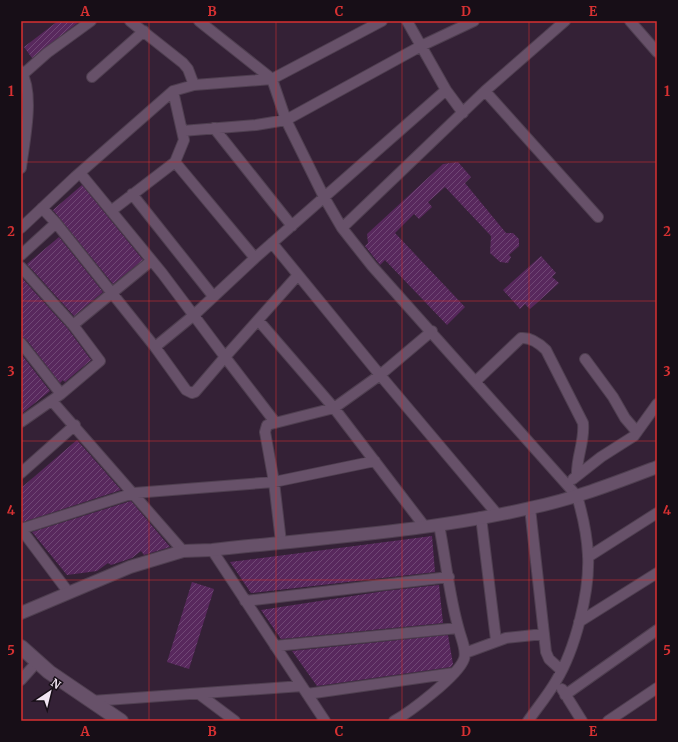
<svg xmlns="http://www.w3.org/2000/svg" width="678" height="742" font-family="Merriweather,serif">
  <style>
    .building { fill: url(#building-hatch) }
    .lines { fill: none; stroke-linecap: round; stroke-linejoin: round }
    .minor-casing { stroke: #4f3f50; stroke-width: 12 }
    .tertiary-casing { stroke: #4f3f50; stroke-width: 14 }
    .secondary-casing { stroke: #4f3f50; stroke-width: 16 }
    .minor { stroke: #675169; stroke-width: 10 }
    .tertiary { stroke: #675169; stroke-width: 12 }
    .secondary { stroke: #675169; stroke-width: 14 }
    .grid { fill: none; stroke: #d73132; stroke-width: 1; stroke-opacity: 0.55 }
    .neatline { fill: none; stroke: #d73132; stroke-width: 1.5 }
    .grid-label { font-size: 13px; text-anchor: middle; font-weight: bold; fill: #d73132 }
  </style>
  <defs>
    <pattern id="building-hatch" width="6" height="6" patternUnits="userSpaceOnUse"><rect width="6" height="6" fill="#58285d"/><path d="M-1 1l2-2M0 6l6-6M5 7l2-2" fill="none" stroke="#704775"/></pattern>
  </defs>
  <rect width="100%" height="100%" fill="#342136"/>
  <path class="building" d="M58 21H80L32 58 24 47Z
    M458 162 471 177 465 183 506 233H513L519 239V246L509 255 511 257 508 263 500 262 490 253 491 236 445 187 428 202 432 207 419 219 414 214 395 233 465 307 447 325 385 260 380 265 365 246 368 243 367 234 443 164Z
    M82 185 143 260 113 284 53 210Z
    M59 237 103 292 74 316 27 264Z
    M541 256 556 273 552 277 559 283 530 309 525 304 520 309 503 290Z
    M21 277 68 329 91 360 65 382 63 380 60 383 26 339 21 337Z
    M21 354 50 391 21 414Z
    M77 440 121 490 23 522 21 519V488Z
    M131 501 170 547 144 555 141 551 132 558 111 565 108 563 97 571 67 575 32 532Z
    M432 536 435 572 251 593 230 562Z
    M192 582 214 589 189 669 167 662Z
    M439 585 443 623 281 639 261 610 385 591Z
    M448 635 453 664 451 667 317 686 292 651Z"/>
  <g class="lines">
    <defs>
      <path id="minor" d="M130 21 183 63 188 69 194 85
        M199 21 272 79 286 120 324 197 342 228 372 266 577 496C583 516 587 535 588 555 590 592 575 650 556 681 548 695 537 708 528 721
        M407 21 446 90 463 113
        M630 21 657 52
        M21 71C35 94 24 142 21 168
        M21 76 47 53 91 21
        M92 77 144 31
        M485 91 598 217
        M214 128 292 226
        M182 131 256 125 286 120 421 46 474 21
        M175 162 255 258
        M80 173 162 273 225 357 298 275
        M132 194 213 296
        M42 208 56 223 155 347 186 390 192 393 195 392 225 357 275 422
        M111 211 175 162 184 140 173 91
        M21 228 75 177 173 91 194 85 272 79 382 21
        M342 228 485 91 565 21
        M272 243 380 375 432 331
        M21 255 56 223
        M21 267 73 325 100 361 61 394 21 422
        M258 320 334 408 425 527
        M73 325 151 261
        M21 343 61 394
        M155 347 194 315 255 258 446 90
        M585 359 613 397 625 418 637 432
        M476 381 521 338C530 337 539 343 546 350L583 423C585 442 576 457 577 476
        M52 401 183 551
        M21 473 75 425
        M573 479 601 457 634 436 657 404
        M530 508 546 652 549 659 561 670
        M481 517 496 640
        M21 529 134 493 274 482 375 461
        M21 529 69 593
        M281 542 274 482 265 432 267 425 334 408 380 375 497 514
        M212 550 325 721
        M588 557 657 513
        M245 601 449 577
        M579 622 657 573
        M275 646 458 628
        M465 653 506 638 544 634
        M21 680 37 662
        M562 689 582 721
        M199 694 235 721
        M307 694 454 673
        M565 695 657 630
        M92 701 302 686
        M394 721C410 712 458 676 464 659 467 651 461 638 459 630 449 596 446 560 439 525
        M608 721 657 688"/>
      <path id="tertiary" d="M21 613 130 567 183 551 212 550C318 538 426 532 530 508 574 499 615 483 657 467"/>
      <path id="secondary" d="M21 647 49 672 121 721"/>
    </defs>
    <use href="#minor" class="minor-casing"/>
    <use href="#tertiary" class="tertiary-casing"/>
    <use href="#secondary" class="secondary-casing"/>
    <use href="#minor" class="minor"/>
    <use href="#tertiary" class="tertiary"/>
    <use href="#secondary" class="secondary"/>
  </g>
  <path class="grid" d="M149 21V721M276 21V721M402 21V721M529 21V721M21 162H657M21 301H657M21 441H657M21 580H657"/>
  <rect width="678" height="742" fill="none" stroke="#170e17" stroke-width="44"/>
  <g transform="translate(50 692) rotate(35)" stroke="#170e17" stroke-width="3" paint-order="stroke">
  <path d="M0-3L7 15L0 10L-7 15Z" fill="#f2e5f3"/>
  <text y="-6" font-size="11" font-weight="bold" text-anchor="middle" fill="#f2e5f3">N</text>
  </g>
  <rect x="22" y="22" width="634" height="698" class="neatline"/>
  <g class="grid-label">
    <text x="85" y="16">A</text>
    <text x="212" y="16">B</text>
    <text x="339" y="16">C</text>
    <text x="466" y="16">D</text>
    <text x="593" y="16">E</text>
    <text x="11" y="96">1</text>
    <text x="667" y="96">1</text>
    <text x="11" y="236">2</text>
    <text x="667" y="236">2</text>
    <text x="11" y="376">3</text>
    <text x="667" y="376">3</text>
    <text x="11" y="515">4</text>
    <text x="667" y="515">4</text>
    <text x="11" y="655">5</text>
    <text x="667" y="655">5</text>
    <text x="85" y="736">A</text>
    <text x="212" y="736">B</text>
    <text x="339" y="736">C</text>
    <text x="466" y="736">D</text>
    <text x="593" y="736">E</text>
  </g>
</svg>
